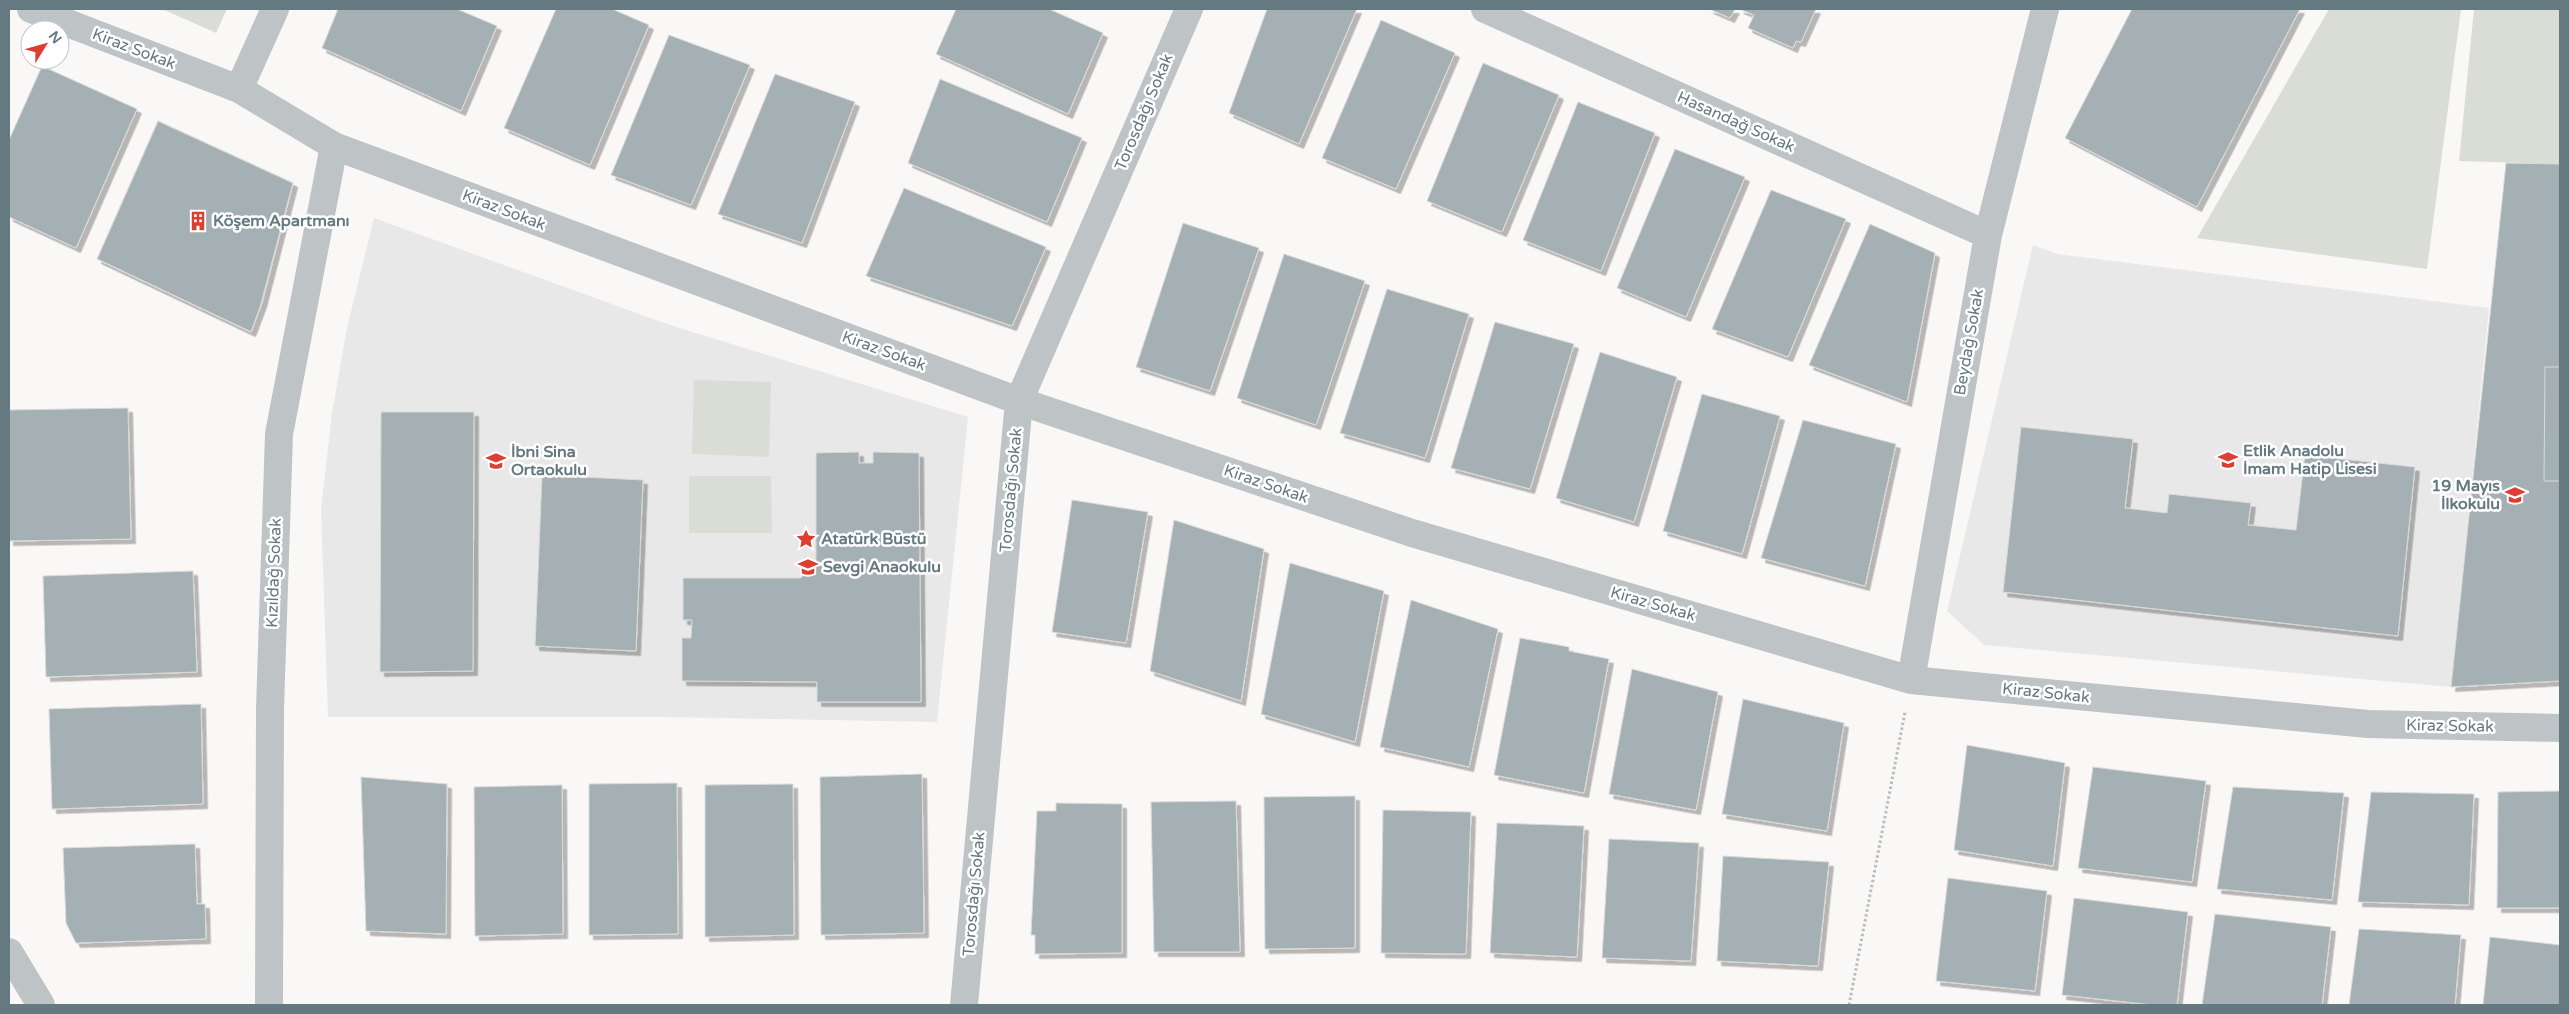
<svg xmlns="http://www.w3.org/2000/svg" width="2569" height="1014" font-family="'Varela Round',sans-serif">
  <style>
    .built { fill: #e7e8e7 }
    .green { fill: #daddd6 }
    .building { fill: #a5b0b4; stroke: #dadad9; filter: url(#shadow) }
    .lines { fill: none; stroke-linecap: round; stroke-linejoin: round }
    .path { stroke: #b9bdbf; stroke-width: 3; stroke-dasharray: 2.5 2.5; stroke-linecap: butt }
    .minor { stroke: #bec4c6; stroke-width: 28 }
    .tertiary { stroke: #bec4c6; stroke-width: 28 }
    .labels { text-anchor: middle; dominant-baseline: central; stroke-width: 5; stroke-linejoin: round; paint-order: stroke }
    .street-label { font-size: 16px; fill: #657980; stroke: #fff }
    .poi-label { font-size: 16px; font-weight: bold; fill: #657980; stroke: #fff; text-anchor: start }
  </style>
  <defs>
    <filter id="shadow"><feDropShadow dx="4.5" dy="4.5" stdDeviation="0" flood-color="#0004"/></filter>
  </defs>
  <rect width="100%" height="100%" fill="#f9f8f6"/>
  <path class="built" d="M374 218 667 324 968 417 937 722 661 717H328L321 509 332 413 347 328Z
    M2033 245 2057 254 2489 308 2451 687 1984 645 1947 611Z"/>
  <path class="green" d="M162 9H227L216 33Z
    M2329 9H2461L2427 269 2197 238Z
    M2474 9H2560V164L2459 161Z
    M694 380 771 382 769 457 692 454Z
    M689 476H771L772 533H689Z"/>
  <path class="building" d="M338 9H457L497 26 461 111 322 48Z
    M556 9H612L649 25 590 165 504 128Z
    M956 9H1049L1103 33 1068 114 936 54Z
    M1267 9H1357L1299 144 1229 113Z
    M1709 9H1735L1730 18Z
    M1739 9H1816L1801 42 1796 41 1793 48 1748 28 1754 15Z
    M2132 9H2300L2197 207 2065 138Z
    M1381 20 1455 53 1396 189 1322 158Z
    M669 35 750 65 691 205 611 175Z
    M1483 63 1559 95 1502 232 1427 201Z
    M42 66 137 109 76 248 9 217V140Z
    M775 74 855 102 802 243 718 214Z
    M940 79 1082 138 1047 222 908 163Z
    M1578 102 1655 133 1601 271 1523 240Z
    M158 121 293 183 262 303 251 332 97 259Z
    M158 121 293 183 260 307 251 332 97 259Z
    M1675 149 1745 177 1686 317 1617 288Z
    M2506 163 2560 164V681L2451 687Z
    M904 188 1046 247 1012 326 866 276Z
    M1771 190 1846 219 1788 357 1712 329Z
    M1183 223 1259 248 1210 391 1136 367Z
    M1870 224 1935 253 1907 402 1809 365Z
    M1284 254 1365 281 1316 425 1237 398Z
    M1387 289 1469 314 1425 458 1340 433Z
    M1495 322 1574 344 1530 489 1451 468Z
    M1600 352 1677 377 1634 522 1556 498Z
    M2545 367H2560V481H2544Z
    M1702 394 1780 416 1742 554 1663 531Z
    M128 408 131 539 9 541V410Z
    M381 412H474L473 671 380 672Z
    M1803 420 1896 444 1865 586 1761 558Z
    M2021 427 2133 439 2125 508 2167 513 2169 494 2251 503 2248 525 2296 530 2305 455 2415 467 2398 636 2003 592Z
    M859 452V463H873V452L919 453 921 702H817V682L682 681V638H691L692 620H683V578H801L816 562V453Z
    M542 475 643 480 636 651 535 646Z
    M1072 500 1148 512 1126 643 1052 632Z
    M1174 520 1264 549 1241 701 1150 671Z
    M1290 563 1384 591 1355 742 1261 714Z
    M193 571 197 672 46 677 43 576Z
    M1411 600 1498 629 1469 767 1380 747Z
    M1520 638 1569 647V651L1609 659 1584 793 1494 775Z
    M1632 669 1718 692 1696 810 1609 794Z
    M1743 699 1844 723 1827 831 1722 814Z
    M201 704 203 804 52 809 49 709Z
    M1967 745 2065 763 2053 866 1954 850Z
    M2093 767 2206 781 2192 882 2078 868Z
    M922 774 924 933 821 935 820 777Z
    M361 777 447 784 446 934 366 931Z
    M677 783 678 934 589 935V784Z
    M793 784 794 935 705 937V785Z
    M562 785 563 934 475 936 474 787Z
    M2233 787 2344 793 2332 900 2217 889Z
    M2560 791V908H2497L2498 792Z
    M2371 792 2474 794 2469 905 2358 902Z
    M1355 796V948L1265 949 1264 797Z
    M1236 801 1240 952H1154L1151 802Z
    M1056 803 1122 804V953L1035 954V935H1031L1037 811H1056Z
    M1383 810 1471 812 1466 954 1381 953Z
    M1497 823 1584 826 1577 957 1490 953Z
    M1609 839 1699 843 1691 961 1602 958Z
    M195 844 197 904H205L206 939 76 943 66 923 63 848Z
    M1723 856 1829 862 1818 966 1717 961Z
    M1948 878 2047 891 2035 991 1936 981Z
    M2074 898 2188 912 2177 1005H2153L2062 995Z
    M2215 914 2331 927 2322 1005H2202Z
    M2359 929 2461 935 2455 1005H2349Z
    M2490 937 2560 945V1005H2483Z"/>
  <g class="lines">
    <path class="path" d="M1849 1005 1905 712"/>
    <path class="minor" d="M31 9 239 89 334 146 1019 401 1412 533 1911 680 2368 724 2560 728
      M1485 9 1988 235
      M239 89 275 9
      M1911 680 1988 235 2045 9
      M9 952 41 1005
      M964 1005 1019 401 1189 9"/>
    <path class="tertiary" d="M269 1005 270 709 279 434 334 146"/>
  </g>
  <defs>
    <symbol id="building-bare" viewBox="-9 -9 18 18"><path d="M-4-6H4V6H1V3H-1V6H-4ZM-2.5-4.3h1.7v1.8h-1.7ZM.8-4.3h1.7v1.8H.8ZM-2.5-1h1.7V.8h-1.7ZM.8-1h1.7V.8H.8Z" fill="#de3d31" stroke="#fff" stroke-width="2.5" paint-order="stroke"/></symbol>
    <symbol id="school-bare" viewBox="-9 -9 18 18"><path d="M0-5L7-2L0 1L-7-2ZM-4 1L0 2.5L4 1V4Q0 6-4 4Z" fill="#de3d31" stroke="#fff" stroke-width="2.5" paint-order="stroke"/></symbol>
    <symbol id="sight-bare" viewBox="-9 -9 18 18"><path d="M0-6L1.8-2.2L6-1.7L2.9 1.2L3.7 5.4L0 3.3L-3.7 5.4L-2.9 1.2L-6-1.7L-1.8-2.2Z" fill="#de3d31" stroke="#fff" stroke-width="2.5" paint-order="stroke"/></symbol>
  </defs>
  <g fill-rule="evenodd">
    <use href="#building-bare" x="184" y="207" width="28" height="28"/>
    <use href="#school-bare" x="2214" y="446" width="28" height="28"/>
    <use href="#school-bare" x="482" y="447" width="28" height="28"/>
    <use href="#school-bare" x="2501" y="481" width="28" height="28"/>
    <use href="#sight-bare" x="792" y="525" width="28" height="28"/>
    <use href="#school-bare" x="794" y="553" width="28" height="28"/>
  </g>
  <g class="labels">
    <g class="street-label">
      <text transform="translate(134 49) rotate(21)">Kiraz Sokak</text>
      <text transform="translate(1144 112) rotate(-67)">Torosdağı Sokak</text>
      <text transform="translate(1736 122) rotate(24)">Hasandağ Sokak</text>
      <text transform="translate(504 210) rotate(21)">Kiraz Sokak</text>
      <text transform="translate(1969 342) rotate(-80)">Beydağ Sokak</text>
      <text transform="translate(884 351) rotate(20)">Kiraz Sokak</text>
      <text transform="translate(1266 484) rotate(19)">Kiraz Sokak</text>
      <text transform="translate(1011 490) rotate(-85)">Torosdağı Sokak</text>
      <text transform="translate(274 573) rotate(-88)">Kızıldağ Sokak</text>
      <text transform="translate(1653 604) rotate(16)">Kiraz Sokak</text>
      <text transform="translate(2046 693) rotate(6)">Kiraz Sokak</text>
      <text transform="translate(2450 726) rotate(1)">Kiraz Sokak</text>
      <text transform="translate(974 894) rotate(-85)">Torosdağı Sokak</text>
    </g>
    <g class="poi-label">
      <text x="213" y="221">Köşem Apartmanı</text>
      <text x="2243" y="451">Etlik Anadolu<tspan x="2243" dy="18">İmam Hatip Lisesi</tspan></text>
      <text x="511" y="452">İbni Sina<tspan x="511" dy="18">Ortaokulu</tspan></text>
      <text x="2500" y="486" text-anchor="end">19 Mayıs<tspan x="2500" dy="18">İlkokulu</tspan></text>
      <text x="821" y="539">Atatürk Büstü</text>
      <text x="823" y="567">Sevgi Anaokulu</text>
    </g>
  </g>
  <rect width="2569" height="1014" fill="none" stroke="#657980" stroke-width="20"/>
  <g transform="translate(45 45) rotate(53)"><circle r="24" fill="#ffffff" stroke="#c1c9cc"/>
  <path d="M0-4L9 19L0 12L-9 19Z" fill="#de3d31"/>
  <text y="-8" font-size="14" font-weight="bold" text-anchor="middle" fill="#657980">N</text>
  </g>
</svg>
